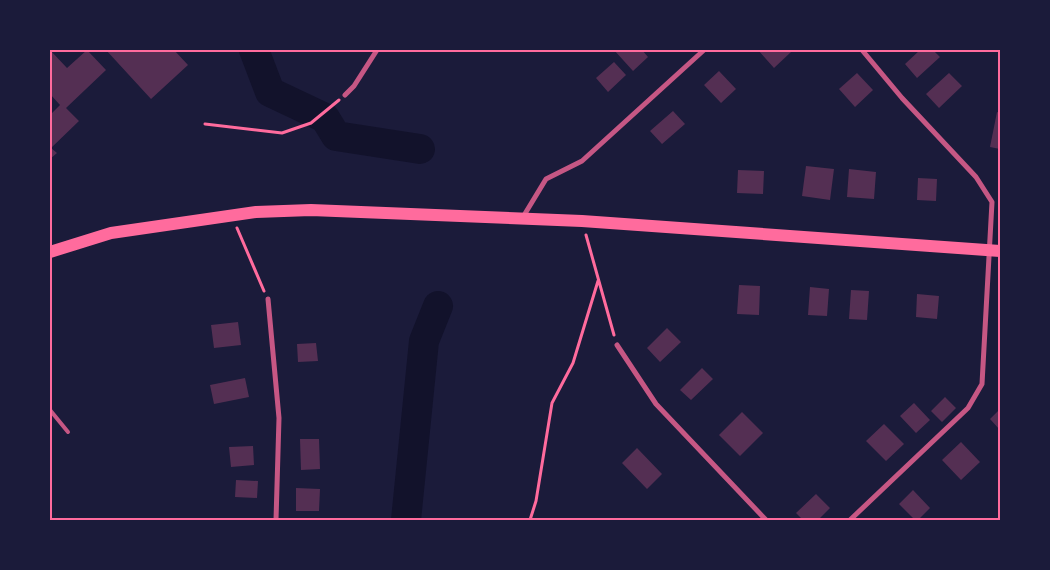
<svg xmlns="http://www.w3.org/2000/svg" width="1050" height="570" font-family="'Open Sans',sans-serif">
  <style>
    .lines { fill: none; stroke-linecap: round; stroke-linejoin: round }
    .river { stroke: #12122b; stroke-width: 30 }
    .building { fill: #542f53 }
    .path { stroke: #ff6b9d; stroke-width: 3 }
    .service { stroke: #c65784; stroke-width: 4 }
    .minor { stroke: #c65784; stroke-width: 5 }
    .primary { stroke: #ff6b9d; stroke-width: 12 }
    .neatline { fill: none; stroke: #ff6b9d; stroke-width: 2 }
  </style>
  <rect width="100%" height="100%" fill="#1b1b3a"/>
  <g class="lines">
    <path class="river" d="M254 50 270 92 325 118 336 136 420 149
      M406 520 424 341 438 306"/>
  </g>
  <path class="building" d="M50 50 67 68 87 50 106 70 66 108 79 121 51 148 57 153 50 159V115L60 105 50 94Z
    M106 50H174L188 65 151 99Z
    M614 50H642L648 57 633 71Z
    M758 50H789L791 52 774 68Z
    M920 50H933L940 57 917 78 905 64Z
    M614 62 626 75 608 92 596 78Z
    M719 71 736 89 721 103 704 85Z
    M857 73 873 90 855 107 839 89Z
    M949 73 962 86 939 108 926 94Z
    M673 111 685 124 662 144 650 131Z
    M997 112 1000 113V149L990 147Z
    M806 166 834 169 830 200 802 196Z
    M849 169 876 172 874 199 847 197Z
    M738 170 764 171 763 194 737 193Z
    M918 178 937 179 936 201 917 200Z
    M739 285 760 286 759 315 737 314Z
    M810 287 829 289 827 316 808 315Z
    M851 290 869 291 867 320 849 319Z
    M917 294 939 296 937 319 916 317Z
    M238 322 241 345 214 348 211 325Z
    M667 328 681 342 660 362 647 348Z
    M316 343 318 361 298 362 297 344Z
    M702 368 713 379 691 400 680 390Z
    M245 378 249 397 214 404 210 385Z
    M945 397 956 408 942 422 931 411Z
    M914 403 930 420 916 433 900 416Z
    M1000 409V430L990 419Z
    M742 412 763 433 740 456 719 435Z
    M884 424 904 444 886 461 866 441Z
    M300 439H319L320 469 301 470Z
    M961 442 980 462 961 480 942 460Z
    M253 446 254 465 231 467 229 447Z
    M637 448 662 474 647 489 622 463Z
    M236 480 258 481 257 498 235 497Z
    M296 488 320 489 319 511H296Z
    M913 490 930 508 918 520H915L899 504Z
    M816 494 830 508 818 520H803L796 513Z"/>
  <g class="lines">
    <path class="path" d="M205 124 282 133 311 123 339 100
      M237 228 264 291
      M586 235 614 335
      M530 520 536 501 552 403 573 363 598 281"/>
    <path class="service" d="M50 410 68 432"/>
    <path class="minor" d="M345 95 354 86 377 50
      M523 217 546 179 582 161 704 50
      M268 299 279 418 276 520
      M617 345 656 404 766 520
      M850 520 968 408 982 384 992 202 976 177 902 98 862 50"/>
    <path class="primary" d="M50 252 111 233 256 212 311 210 582 221 1000 251"/>
  </g>
  <rect width="1050" height="570" fill="none" stroke="#1b1b3a" stroke-width="102"/>
  <rect x="51" y="51" width="948" height="468" class="neatline"/>
</svg>
